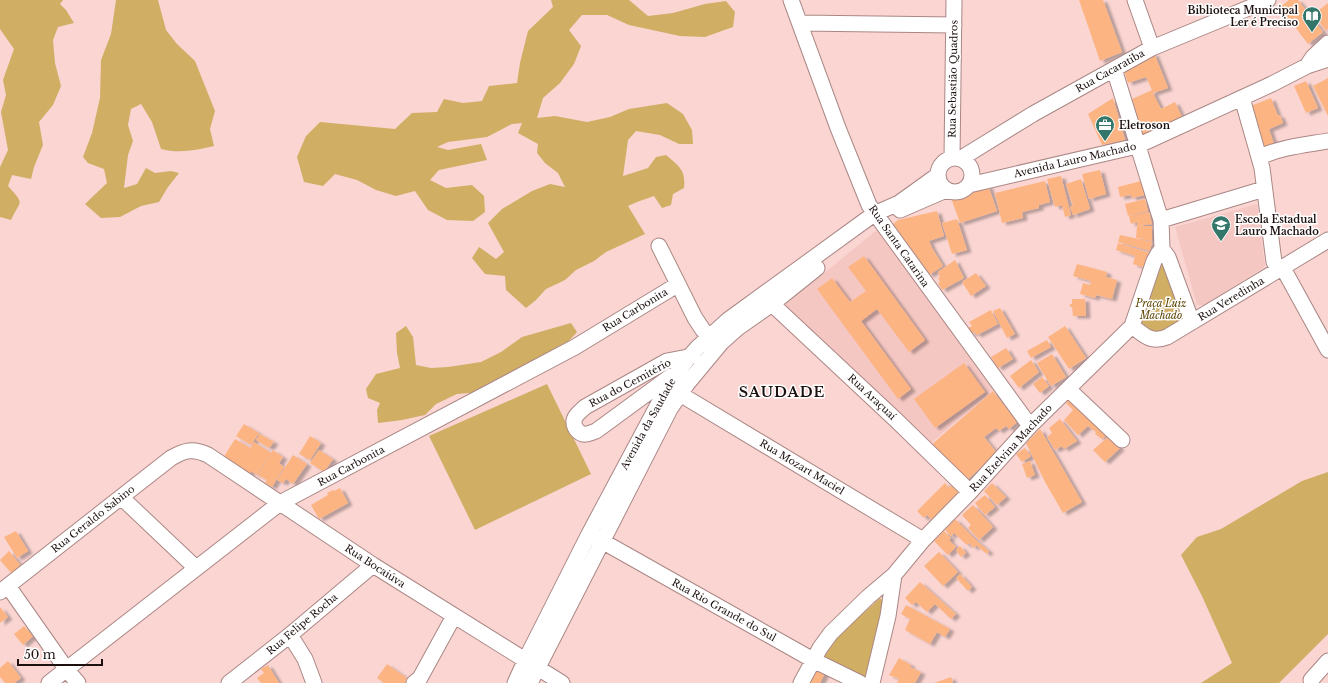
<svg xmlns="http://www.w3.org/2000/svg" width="1328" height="683" font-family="'Libre Baskerville',serif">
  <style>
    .built { fill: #f5c7c3 }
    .green { fill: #d0ae64 }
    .building { fill: #fdb483; filter: url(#shadow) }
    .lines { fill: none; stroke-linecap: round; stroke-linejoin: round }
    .minor-casing { stroke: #aa8785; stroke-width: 17 }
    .minor { stroke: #fff; stroke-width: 15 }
    .labels { text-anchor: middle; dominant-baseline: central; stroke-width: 3; stroke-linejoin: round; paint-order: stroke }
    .poi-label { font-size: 10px; font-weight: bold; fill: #1d1110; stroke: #fff; text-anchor: start }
    .street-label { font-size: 10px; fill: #1d1110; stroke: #fff }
    .park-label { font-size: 10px; font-style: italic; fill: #5b4300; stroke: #fff }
    .district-label { font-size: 14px; font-weight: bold; letter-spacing: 1px; fill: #1d1110; stroke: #fff }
  </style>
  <defs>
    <filter id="shadow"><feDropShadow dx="4.5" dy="2.5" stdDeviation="1" flood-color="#0004"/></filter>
  </defs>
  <rect width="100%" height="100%" fill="#fad5d2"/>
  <path class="built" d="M1257 204 1265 266 1263 268 1204 305H1197L1175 227Z
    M878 229 993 390 929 445 784 306Z"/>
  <path class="green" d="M0 0H63L60 4 66 10 74 23 58 27 53 40 55 63 61 86 53 105 39 122 43 145 34 167 31 179 12 175 8 186C25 205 21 199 11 220L0 217V167L8 150 1 112 6 95 3 80 14 49 0 29Z
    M116 0H158L166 30 177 44 195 61 215 111 210 129 214 146C196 150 179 154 161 149L152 122 141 104 131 109 128 125 133 141 128 155 124 188 137 184 146 168 155 173 171 171 179 173 168 187 159 202 141 206 120 217 101 218 85 204 107 183 104 169 88 163 83 157 92 133 100 98 101 60 111 34Z
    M551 0H629L648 16 673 13 705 4 726 1 735 12 733 27 705 37 680 36 629 25 607 15H582L569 30 581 46 574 64 560 83 543 98 537 118 555 116 587 122 610 117 629 109 667 103 683 114 692 130 693 144H679L660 135 636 131 628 140 623 176 648 168 656 157 666 155C679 166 686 170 684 188L673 194 671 205 662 208 654 196 637 202 628 206 645 234 606 252 594 261 576 270 565 280 546 289 536 300 526 308 506 290 505 276 485 274 472 258 479 247 496 259 504 252 488 223 502 209 532 191 550 184 565 187 558 173 545 163 537 153 538 144 518 133 522 123 512 124 487 137 448 142 437 147 448 150 481 144 487 160 439 170 430 180 446 188 472 185 484 196 485 212 473 221 447 220 428 210 415 191 396 196 376 190 357 180 335 174 323 186 304 182 297 157 306 136 320 122 395 129 412 113 437 112 444 99 463 103 482 101 489 86 517 83 520 63 528 31 553 7Z
    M1161 256 1185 318 1157 334 1138 323Z
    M571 323 577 332 566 344 481 392 457 394 436 404 425 415 402 420 378 423 377 410 380 403 368 398 366 389 376 374 400 368 397 353 396 333 406 326 413 337 416 365 431 368 448 367 481 362 501 352 522 337Z
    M547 384 591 474 475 530 429 436Z
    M1328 472V634L1279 683H1201L1232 663 1202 596 1181 555 1197 537 1221 529 1302 481Z
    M880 598 882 600V607L867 674 866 678H861L824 657 822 653 826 647Z"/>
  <path class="building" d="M1079 0H1103L1122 52 1100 61Z
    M1289 0H1298L1323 32 1308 44 1280 7Z
    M1328 3V29L1325 30 1314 14Z
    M1154 53 1168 88 1153 93 1161 109 1175 102 1182 117 1143 136 1132 99 1152 90 1146 77 1128 83 1123 68Z
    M1328 78V116L1313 86Z
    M1306 81 1318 108 1306 113 1294 86Z
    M1113 98 1125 140 1102 145 1088 114Z
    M1271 98 1278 116 1280 115 1283 123 1269 129 1275 147 1263 150 1248 107Z
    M1100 170 1106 194 1089 199 1082 174Z
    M1061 176 1071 215 1065 217 1062 205 1055 207 1047 179Z
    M1081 179 1090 209 1073 215 1070 207 1073 206 1066 184Z
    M1045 181 1050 202 1039 205V208L1022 212 1023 218 1002 223 995 193Z
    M1141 181 1145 195 1132 198 1131 195 1120 197 1118 187Z
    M988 185 997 211 960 223 951 198Z
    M1145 199 1148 211 1128 216 1125 204Z
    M937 211 944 236 929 241 932 248 943 266 929 275 893 224 898 220Z
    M1149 212 1152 224 1137 226V222L1131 224 1129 216Z
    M957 219 967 250 952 254 942 223Z
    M1137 226H1152V241L1136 238Z
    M1120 235 1152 242 1150 251 1118 242Z
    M1118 243 1150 253 1145 268 1133 264 1135 256 1116 250Z
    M864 256 925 340 909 352 877 309 861 321 911 389 898 399 817 289 832 278 850 302 866 291 848 267Z
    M955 260 964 278 942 290 938 283 940 282 938 278 940 277 938 272Z
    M1077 264 1107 272 1106 277 1117 280 1112 299 1096 295 1095 298 1080 294 1083 283 1090 285 1091 281 1073 276Z
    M976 273 986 286 971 296 962 282Z
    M1072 299H1085L1086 316H1073L1072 307H1070V304H1072Z
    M1000 308 1015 334 1007 338 993 311Z
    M991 310 998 324 977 335 975 332 972 334 968 328 972 326 969 322Z
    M1065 326 1086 358 1069 369 1048 337Z
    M1047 340 1051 347 1031 358 1027 351Z
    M1006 348 1013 359 998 368 991 357Z
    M1052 354 1066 377 1051 386 1037 363Z
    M1031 360 1039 372 1019 388 1010 376Z
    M964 363 985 392 935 428 914 399Z
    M1042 377 1049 386 1040 393 1033 384Z
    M993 391 1017 422 1009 429 1006 426 999 431 996 428 984 437 997 453 967 480 930 446Z
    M1070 399 1108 434 1102 439 1095 434 1096 432 1088 426 1078 435 1064 420 1073 410 1066 403Z
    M1060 419 1077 441 1064 449 1062 446 1055 450 1047 437 1052 433 1049 428Z
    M244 424 259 433 251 445 236 436Z
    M1040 429 1082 502 1063 513 1045 482 1026 443Z
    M260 434 274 442 269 448 256 440Z
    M310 436 321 443 310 460 299 454Z
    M1109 436 1120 448 1105 462 1093 450Z
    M235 439 250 448 245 457 254 442 271 453 257 475 251 471 250 474 223 458Z
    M1025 448 1031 456 1022 462 1016 454Z
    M273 450 283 457 279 463 284 467 272 487 265 483 267 480 258 475Z
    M319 450 333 459 324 472 310 463Z
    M293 455 307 464 293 484 286 479 283 483 277 480Z
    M1030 461 1035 475 1027 478 1022 464Z
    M945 483 949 488 954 483 962 489 932 520 927 515 924 518 917 511Z
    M992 483 1006 497 997 505 984 491Z
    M340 488 348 503 319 519 311 505 328 495 327 493 333 490 334 491Z
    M985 495 995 507 985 515 975 503Z
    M973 505 993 527 979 540 968 528 971 525 962 515Z
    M955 519 978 542 989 551 987 554 976 545 974 548 969 543 967 545 954 533 951 536 945 530Z
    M16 531 28 551 17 558 4 537Z
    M944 531 951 538 949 540 956 547 948 555 934 541Z
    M960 546 966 553 961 557 956 550Z
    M9 551 21 566 12 574 0 560Z
    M939 552 958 572 943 586 924 566Z
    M960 574 972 587 968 591 956 578Z
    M920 582 956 614 951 619 935 604 927 612 916 602 912 605 905 598Z
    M906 605 950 629 945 637 937 632 930 644 905 630 910 619 901 614Z
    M0 607 8 617 0 623Z
    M24 626 33 636 23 645 14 634Z
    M899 658 911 665 910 667 921 672 915 683H897L899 679 889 675Z
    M8 661 21 678 14 683H5L0 677V668Z
    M387 664 408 679 405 683H384L377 678Z
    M268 665 279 683H261L257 678 264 673 261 669Z
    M818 669 825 673 820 683H810Z
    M951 677 953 683H934Z"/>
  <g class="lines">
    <defs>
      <path id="minor" d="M791 0 838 128 869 205 1030 426
        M1135 0 1152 48
        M800 23 954 25
        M1307 66 1313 57 1328 43
        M1242 98 1262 168 1274 262 1277 266 1283 268 1328 350
        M1260 157C1281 147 1305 145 1328 141
        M938 175a17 17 0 1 1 34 0a17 17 0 1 1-34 0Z
        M952 158 954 0
        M960 159 1033 114 1152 48 1268 0
        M969 185 1137 146 1272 84 1307 66 1328 59
        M900 210 946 190
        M1161 220 1264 189
        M659 246 695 318 703 330 709 336 717 341
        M1162 249 1168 257 1192 322
        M772 304 896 420 970 492
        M1132 326C1145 336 1151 343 1167 337L1328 240
        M671 376 596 431C592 432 588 435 583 434 576 432 571 423 576 416 578 413 582 410 585 407L667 361 693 356
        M1068 389 1122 440
        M680 394 923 540
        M121 497 196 568
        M593 536 813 660 860 683
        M8 586 67 670 78 683
        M0 592 171 458C185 450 193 448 208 455L373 565 562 683
        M290 635 305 659 314 683
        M1311 680 1328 661
        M49 683 280 503 575 347 677 285
        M229 683 290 635 373 565
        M414 683 420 678 454 616
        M515 683 526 659 589 534 669 384 689 357 698 347 728 320 874 214 899 203 938 175
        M530 683 670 409 687 384 721 343 739 327 772 304 817 268
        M801 683 820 648 831 633 868 597 894 575 923 540 970 492 1030 426 1132 326 1154 261 1158 254 1162 249 1161 220 1114 69
        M872 683 888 616 894 575"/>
    </defs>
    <use href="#minor" class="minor-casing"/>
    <use href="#minor" class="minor"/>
  </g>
  <defs>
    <symbol id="library-pin" viewBox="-11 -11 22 30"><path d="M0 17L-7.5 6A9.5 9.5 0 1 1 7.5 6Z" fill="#34776a" stroke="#fff"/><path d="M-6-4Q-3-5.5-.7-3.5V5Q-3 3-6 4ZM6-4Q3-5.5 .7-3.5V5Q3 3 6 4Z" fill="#fff"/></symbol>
    <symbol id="office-pin" viewBox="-11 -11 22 30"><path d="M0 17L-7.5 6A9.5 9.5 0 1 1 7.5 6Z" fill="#34776a" stroke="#fff"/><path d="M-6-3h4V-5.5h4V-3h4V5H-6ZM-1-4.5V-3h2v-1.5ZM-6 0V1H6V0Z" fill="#fff"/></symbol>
    <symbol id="school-pin" viewBox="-11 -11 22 30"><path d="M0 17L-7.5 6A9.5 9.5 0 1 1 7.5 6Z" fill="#34776a" stroke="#fff"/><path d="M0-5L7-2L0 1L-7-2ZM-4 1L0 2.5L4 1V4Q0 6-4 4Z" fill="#fff"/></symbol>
  </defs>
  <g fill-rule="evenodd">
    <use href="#library-pin" x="1301" y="5" width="22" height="30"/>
    <use href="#office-pin" x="1094" y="114" width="22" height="30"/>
    <use href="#school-pin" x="1210" y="214" width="22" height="30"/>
  </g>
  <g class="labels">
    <g class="poi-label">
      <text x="1298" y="10" text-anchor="end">Biblioteca Municipal<tspan x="1298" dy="12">Ler é Preciso</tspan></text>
      <text x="1119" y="125">Eletroson</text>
      <text x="1235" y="219">Escola Estadual<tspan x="1235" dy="12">Lauro Machado</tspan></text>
    </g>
    <g class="street-label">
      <text transform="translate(1110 71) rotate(-29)">Rua Cacaratiba</text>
      <text transform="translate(953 79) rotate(-89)">Rua Sebastião Quadros</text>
      <text transform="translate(1075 160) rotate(-13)">Avenida Lauro Machado</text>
      <text transform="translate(899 246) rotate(55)">Rua Santa Catarina</text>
      <text transform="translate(1231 299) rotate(-31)">Rua Veredinha</text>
      <text transform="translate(635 310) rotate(-31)">Rua Carbonita</text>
      <text transform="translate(630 383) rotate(-28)">Rua do Cemitério</text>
      <text transform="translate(872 397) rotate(43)">Rua Araçuaí</text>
      <text transform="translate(648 424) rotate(-61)">Avenida da Saudade</text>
      <text transform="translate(1011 448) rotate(-47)">Rua Etelvina Machado</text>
      <text transform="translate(351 466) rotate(-28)">Rua Carbonita</text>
      <text transform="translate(802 467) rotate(31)">Rua Mozart Maciel</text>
      <text transform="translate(93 519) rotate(-38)">Rua Geraldo Sabino</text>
      <text transform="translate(375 566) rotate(33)">Rua Bocaiúva</text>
      <text transform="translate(724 610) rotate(29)">Rua Rio Grande do Sul</text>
      <text transform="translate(302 624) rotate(-40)">Rua Felipe Rocha</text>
    </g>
    <g class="park-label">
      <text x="1161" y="303">Praça Luiz<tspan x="1161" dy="12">Machado</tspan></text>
    </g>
    <g class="district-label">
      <text x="782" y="392">SAUDADE</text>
    </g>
  </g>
  <path d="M18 659v6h84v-6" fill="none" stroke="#1d1110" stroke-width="2"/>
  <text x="24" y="659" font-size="12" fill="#1d1110" stroke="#ffffff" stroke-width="3" paint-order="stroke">50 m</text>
</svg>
